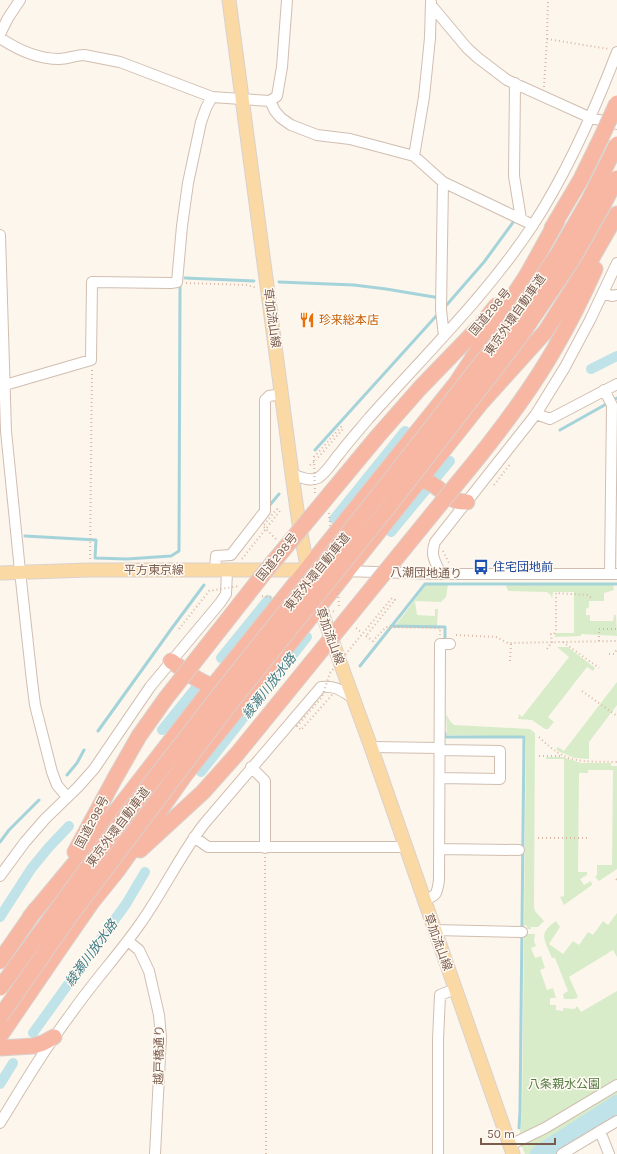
<svg xmlns="http://www.w3.org/2000/svg" width="617" height="1154" font-family="Karla,'Noto Sans JP',sans-serif">
  <style>
    .green { fill: #d8ecc9 }
    .lines { fill: none; stroke-linecap: round; stroke-linejoin: round }
    .stream { stroke: #a5d3da; stroke-width: 3 }
    .canal { stroke: #bfe3e8; stroke-width: 10 }
    .river { stroke: #bfe3e8; stroke-width: 18 }
    .minor-casing { stroke: #d1beb0; stroke-width: 12 }
    .major-casing { stroke: #dad1cd; stroke-width: 15 }
    .highway-casing { stroke: #dad1cd; stroke-width: 17 }
    .path { stroke: #d9b8a5; stroke-width: 2; stroke-dasharray: 1 3; stroke-linecap: butt }
    .minor { stroke: #fff; stroke-width: 10 }
    .major { stroke: #fbd9a5; stroke-width: 13 }
    .highway { stroke: #f7b7a3; stroke-width: 15 }
    .highway-bridge-casing { stroke: #dad1cd; stroke-width: 17; stroke-linecap: butt }
    .path-bridge { stroke: #d9b8a5; stroke-width: 2; stroke-dasharray: 1 3; stroke-linecap: butt }
    .highway-bridge { stroke: #f7b7a3; stroke-width: 15 }
    .labels { text-anchor: middle; dominant-baseline: central; stroke-width: 3; stroke-linejoin: round; paint-order: stroke }
    .street-label { font-size: 12px; fill: #7a5c4d; stroke: #fffaf3 }
    .food-label { font-size: 12px; fill: #c56008; stroke: #fffaf3; text-anchor: start }
    .transit-label { font-size: 12px; fill: #164399; stroke: #fffaf3; text-anchor: start }
    .park-label { font-size: 12px; fill: #537a41; stroke: #fffaf3 }
    .water-label { font-size: 13px; font-style: italic; fill: #437c86; stroke: #fffaf3 }
  </style>
  <rect width="100%" height="100%" fill="#fdf6ec"/>
  <path class="green" d="M427 584H448L446 597 441 602 415 601 417 615 435 616V609H438L437 626H395Z
    M506 585H613L614 590 604 593V601H589V607L586 609V615H590V621H613L614 615H616L617 636 581 634V636L555 637V633H574V592H553L552 599 551 595 547 592 509 591 507 589Z
    M557 647H568L595 668 593 671 587 667 548 717 554 722 548 729H545L532 720 518 719 519 714 522 717 569 657Z
    M617 682V705L589 742V759L574 758 558 751 556 749 558 747 564 751Z
    M446 714 450 721 454 725 530 729 535 733 534 907 535 911 544 921 538 927H531V929H527V926L524 925 526 737 447 735Z
    M546 757H563L581 763H611V766H617V869L599 881 595 877 597 875V865H612L613 770H588V773H579L578 872H587V875L580 879 584 885 591 881 592 885 564 905 560 897 564 896V759H546Z
    M617 913V957L613 950 569 977 578 997 574 999H564L563 994 568 991 555 958H552C545 940 537 934 556 921L560 927 549 944 563 954 573 941 579 945 588 932 593 935 603 921 608 925Z
    M524 934H535L534 941 536 946 531 948 535 958 541 956 545 968 540 970 547 990 553 988 556 998H550V1005H556V1010L563 1011V1008L575 1009 577 1006 581 1012 617 991V1100L535 1154H525L519 1140 522 1113Z"/>
  <g class="lines">
    <path class="stream" d="M185 278 254 281
      M279 282 354 285 386 289 440 298
      M444 308 484 262 514 221
      M560 430 617 398
      M315 450 438 314
      M269 506 279 494
      M25 536 96 540 95 558 127 559 171 556 179 551 180 287
      M391 626 445 627V642
      M360 666 425 584H617
      M98 731 172 628 204 585
      M445 733V737H524L520 1112 519 1128
      M67 775 77 763 84 750
      M0 842 9 830 39 800"/>
    <path class="canal" d="M591 369 617 356
      M334 519 405 431
      M391 532 450 461
      M221 658 268 600
      M162 730 195 689
      M201 772 307 637
      M0 917 31 869 49 847 69 826
      M33 1033 126 904 145 872
      M0 1084 13 1063"/>
    <path class="river" d="M539 1154 617 1104"/>
    <defs>
      <path id="minor" d="M431 5 467 48 478 58 507 80 591 118 617 124
        M0 34 8 18 20 0
        M0 38C18 50 37 59 59 59 68 59 76 55 84 55L120 62 212 97 270 101 277 96 282 67 287 0
        M515 83 514 176 521 219
        M270 101 275 111 281 118 291 125 317 135 350 139 414 156 443 182 533 225
        M414 156 424 97 430 38 431 2
        M443 182 441 310 444 336
        M0 235 6 431 20 571 32 681 35 705 52 772 57 785 67 797
        M603 293 612 296 617 295
        M5 385 91 360 92 282 171 283 177 282 182 226 188 183 201 122 206 108 212 97
        M604 390 612 405 610 574
        M536 414 550 419 617 384
        M292 474C300 477 310 482 318 478 327 472 333 461 340 453 349 441 359 430 369 418 425 355 486 296 533 225 568 171 594 112 617 52
        M215 570 216 556 231 555 265 511V400L269 396 282 394
        M343 571 441 574H617
        M441 574C435 561 430 556 435 542L536 414 565 367 590 320 617 263
        M371 747 440 748
        M251 767 265 781V848
        M440 778 500 779V751L440 750
        M194 837 208 847H406
        M439 849 519 850
        M0 876 25 842 45 819 78 787 94 769 150 687 220 603 226 594 227 571
        M423 900C437 896 437 894 439 880L440 644H450
        M434 930 522 932
        M128 941 139 950 149 971 159 1015 161 1037 155 1154
        M0 1123C23 1085 46 1047 73 1011 94 981 119 954 140 924 163 892 180 855 204 824L321 687C335 685 342 691 353 698
        M600 1131 609 1154
        M510 1145 545 1128 617 1085
        M438 1154V1040L440 995 455 989
        M562 1154 617 1121"/>
      <path id="major" d="M229 0 292 474 299 524 309 576
        M0 573 89 570H307
        M317 599 371 747 513 1154"/>
      <path id="highway" d="M552 228 581 179 601 138
        M377 437 420 388 480 326 496 306
        M419 480C441 482 444 503 467 502
        M455 486C491 443 527 397 555 348 570 322 583 296 595 269
        M171 661C184 670 198 682 213 686
        M140 850 203 792
        M75 852 115 778 139 736
        M30 917 89 846 213 686 457 382 527 275 557 221
        M0 961 36 909
        M0 1036 58 951 92 902 117 871 185 775 481 403 545 332 589 263 617 214
        M0 1048 33 1046 43 1043 54 1037"/>
    </defs>
    <use href="#minor" class="minor-casing"/>
    <use href="#major" class="major-casing"/>
    <use href="#highway" class="highway-casing"/>
    <path class="path" d="M547 39 609 49
      M544 87 547 39 548 0
      M186 283 247 285 257 288
      M310 465 316 460
      M494 485 511 463
      M443 551 450 565
      M90 559 92 369
      M242 559 280 511 277 509
      M356 628 362 633
      M456 635 496 637 508 643 617 641
      M366 636 373 641 386 627 440 628V635
      M599 641V629H617
      M563 642 599 668
      M547 649 552 642 551 634H554L556 631V593L587 595 593 599
      M609 654H614L617 649
      M510 661 511 643
      M582 691 617 716
      M539 737C567 765 580 761 617 762
      M539 756H562
      M538 838H590
      M265 857 266 1154
      M616 879 617 880"/>
    <use href="#minor" class="minor"/>
    <use href="#major" class="major"/>
    <use href="#highway" class="highway"/>
    <defs>
      <path id="highway-bridge" d="M601 138 617 103
        M139 736 166 698 265 572 377 437
        M203 792 237 754 455 486
        M0 988 126 815 226 686 391 479 502 336 558 254 589 200 617 144
        M0 1017 71 915 233 700 390 505 517 341 572 260 602 207 617 178"/>
    </defs>
    <use href="#highway-bridge" class="highway-bridge-casing"/>
    <path class="path-bridge" d="M315 493 314 457 341 427 343 429 316 460
      M329 513 331 535
      M276 539 263 526 277 509
      M338 589 339 608
      M262 596 280 599
      M321 609 336 612
      M179 629 209 591 239 586
      M332 695 301 730 297 726 322 697 330 673 392 598 395 600 366 636"/>
    <use href="#highway-bridge" class="highway-bridge"/>
  </g>
  <defs>
    <symbol id="restaurant-bare" viewBox="-9 -9 18 18"><path d="M-5-6h1v4h1v-4h1v4h1v-4h1v5L-1.5 .5V6h-2V.5L-5-1ZM5-6V6H3V1.5H1.5Q1.5-4 5-6Z" fill="#e8710a" stroke="#fffaf3" stroke-width="2.5" paint-order="stroke"/></symbol>
    <symbol id="bus-bare" viewBox="-9 -9 18 18"><path d="M-5-6H5V4H4V6H2V4H-2V6H-4V4H-5ZM-3.5-4V0h7V-4ZM-3.5 1.2v1.5H-2V1.2ZM2 1.2v1.5H3.5V1.2Z" fill="#1a4fb4" stroke="#fffaf3" stroke-width="2.5" paint-order="stroke"/></symbol>
  </defs>
  <g fill-rule="evenodd">
    <use href="#restaurant-bare" x="296" y="309" width="22" height="22"/>
    <use href="#bus-bare" x="470" y="556" width="22" height="22"/>
  </g>
  <g class="labels">
    <g class="street-label">
      <text transform="translate(490 312) rotate(-50)">国道298号</text>
      <text transform="translate(515 315) rotate(-55)">東京外環自動車道</text>
      <text transform="translate(272 318) rotate(82)">草加流山線</text>
      <text transform="translate(277 557) rotate(-51)">国道298号</text>
      <text x="154" y="570">平方東京線</text>
      <text transform="translate(317 572) rotate(-51)">東京外環自動車道</text>
      <text transform="translate(426 573) rotate(1)">八潮団地通り</text>
      <text transform="translate(330 636) rotate(70)">草加流山線</text>
      <text transform="translate(92 822) rotate(-62)">国道298号</text>
      <text transform="translate(118 827) rotate(-53)">東京外環自動車道</text>
      <text transform="translate(438 942) rotate(70)">草加流山線</text>
      <text transform="translate(159 1055) rotate(-89)">越戸橋通り</text>
    </g>
    <g class="food-label">
      <text x="319" y="320">珍来総本店</text>
    </g>
    <g class="transit-label">
      <text x="493" y="567">住宅団地前</text>
    </g>
    <g class="park-label">
      <text x="564" y="1084">八条親水公園</text>
    </g>
    <g class="water-label">
      <text transform="translate(269 686) rotate(-52)">綾瀬川放水路</text>
      <text transform="translate(91 953) rotate(-54)">綾瀬川放水路</text>
    </g>
  </g>
  <path d="M481 1138v6h74v-6" fill="none" stroke="#7a5c4d" stroke-width="2"/>
  <text x="487" y="1138" font-size="12" fill="#7a5c4d" stroke="#fffaf3" stroke-width="3" paint-order="stroke">50 m</text>
</svg>
